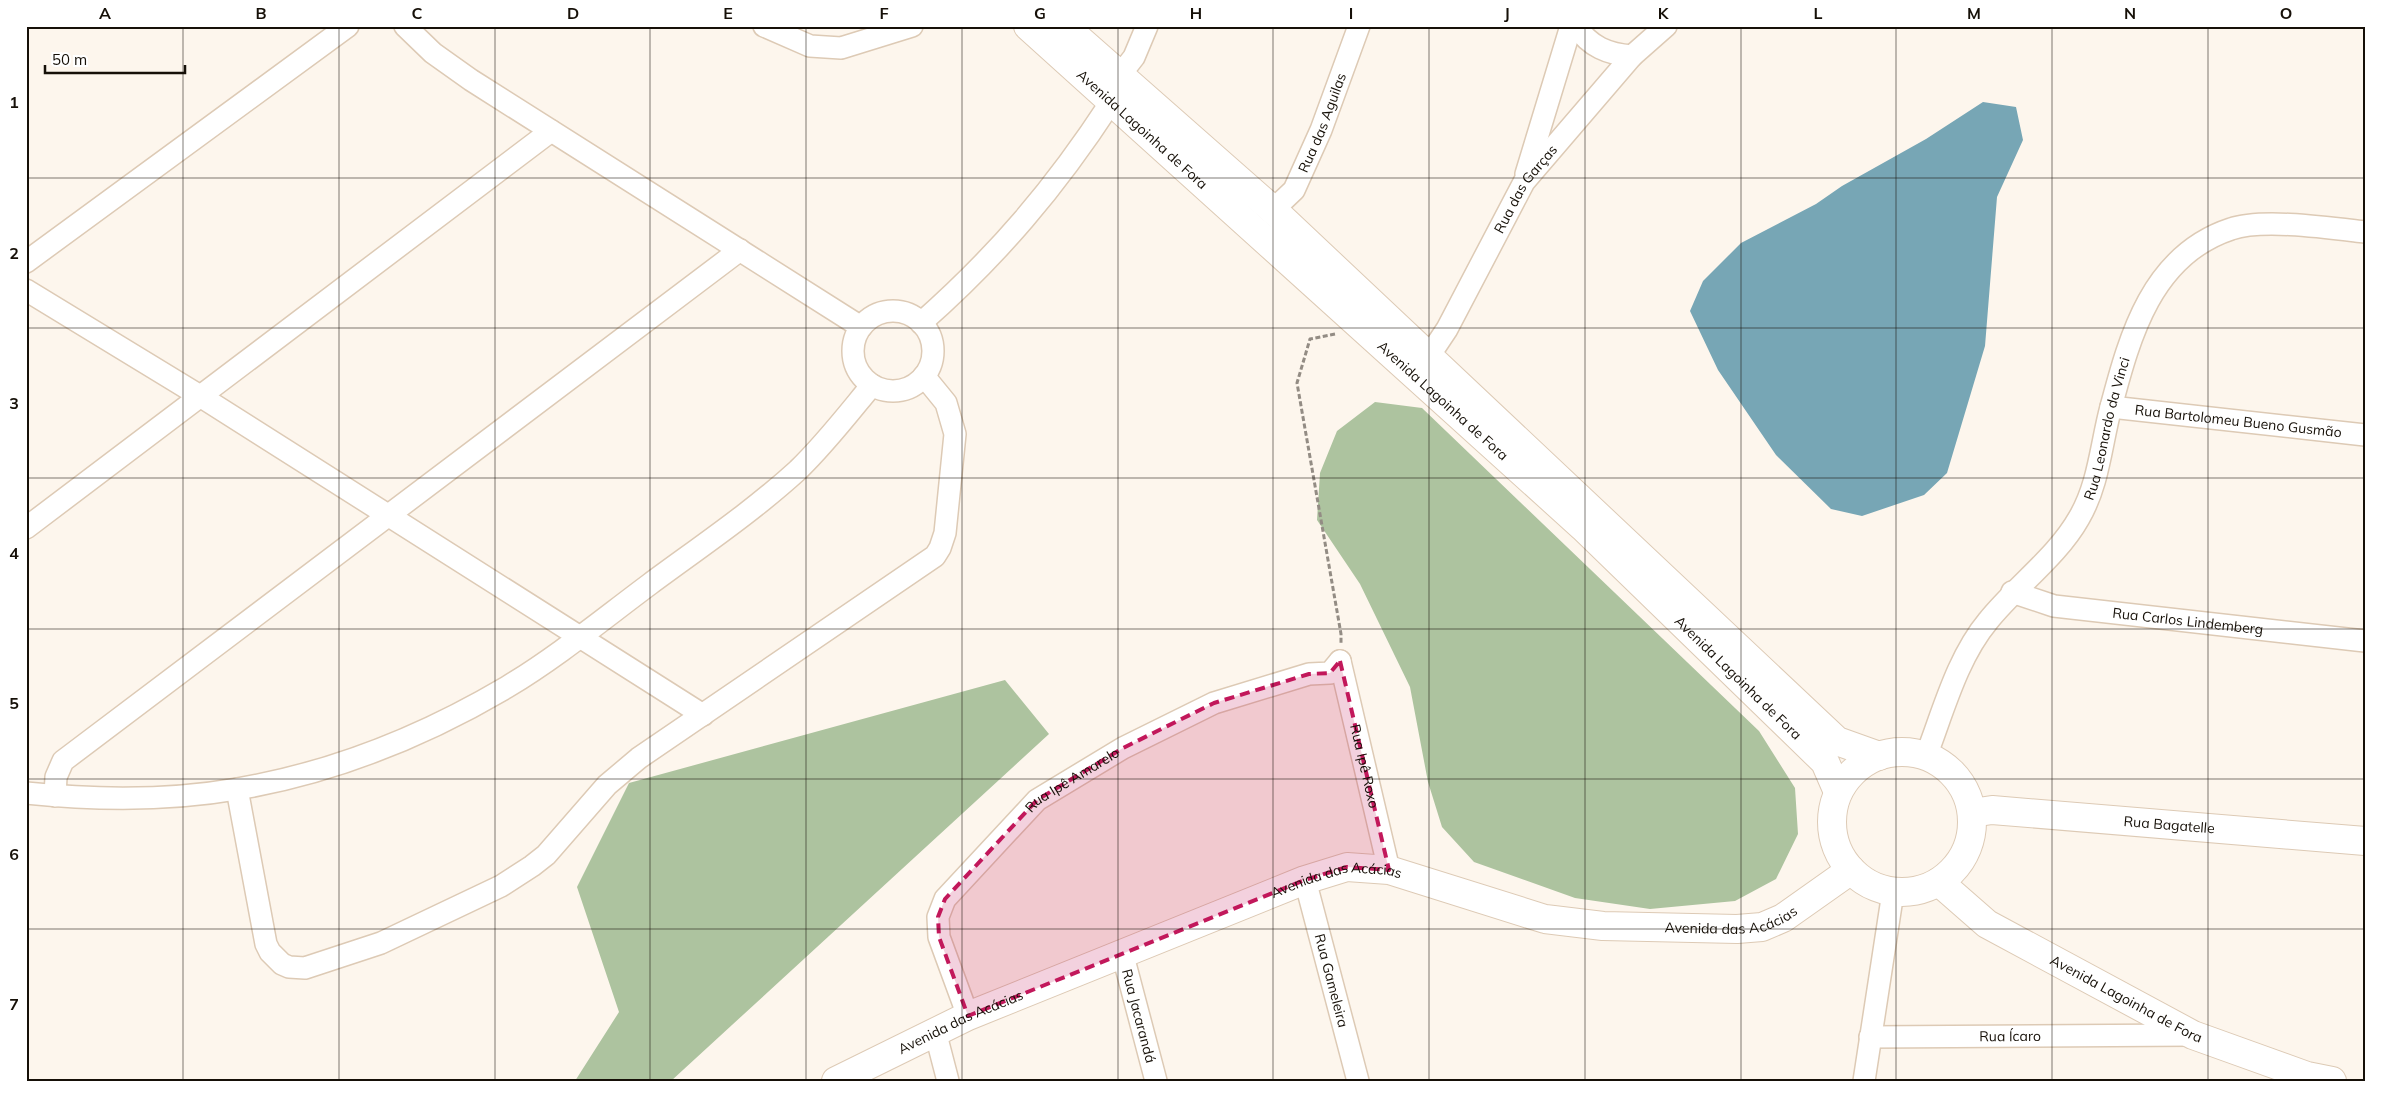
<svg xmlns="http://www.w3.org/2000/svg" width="2391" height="1107" font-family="Mulish,sans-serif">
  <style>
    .forest { fill: #adc39f }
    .water { fill: #77a6b5 }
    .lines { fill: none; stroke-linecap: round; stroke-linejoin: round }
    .street-casing { stroke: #ddcab5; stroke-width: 24 }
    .secondary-casing { stroke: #ddcab5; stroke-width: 30 }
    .path { stroke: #938c84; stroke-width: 3; stroke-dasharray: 5 2.5; stroke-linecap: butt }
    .street { stroke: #fff; stroke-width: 21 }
    .secondary { stroke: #fff; stroke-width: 28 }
    .marked { fill: #c2185b; fill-opacity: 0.2; stroke: #c2185b; stroke-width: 4; stroke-dasharray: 10 6; stroke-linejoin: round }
    .grid { fill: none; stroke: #161008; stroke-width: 1; stroke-opacity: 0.55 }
    .labels { text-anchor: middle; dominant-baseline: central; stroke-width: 5; stroke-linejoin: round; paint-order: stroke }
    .street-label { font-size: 14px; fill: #161008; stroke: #fff }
    .neatline { fill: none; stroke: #161008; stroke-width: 2 }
    .grid-label { font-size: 16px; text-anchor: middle; font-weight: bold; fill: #161008 }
  </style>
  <rect width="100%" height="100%" fill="#fdf6ed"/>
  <path class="forest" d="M1375 402 1422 408 1759 731 1795 788 1798 834 1776 879 1735 901 1650 909 1575 898 1474 862 1442 827 1428 782 1410 687 1360 584 1317 520 1320 473 1337 431Z
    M1005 680 1049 734 671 1081H575L619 1012 577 887 629 783Z"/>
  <path class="water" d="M1983 102 2016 107 2023 140 1997 197 1985 346 1947 473 1924 495 1862 516 1831 509 1776 455 1718 370 1690 311 1703 281 1741 243 1816 204 1842 186 1926 139Z"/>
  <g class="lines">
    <defs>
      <g id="street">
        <path d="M405 26 433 53 471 80 861 327"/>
        <path d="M764 26 810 46 841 48 912 26"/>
        <path d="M1576 26C1590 47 1608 54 1632 56"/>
        <path d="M1120 75 1134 57 1147 26"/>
        <path d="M1526 174 1571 26"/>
        <path id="s1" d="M1273 210 1294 190 1321 130 1359 26"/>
        <path d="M26 262 348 26"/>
        <path d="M26 290 200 396 703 715"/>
        <circle cx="893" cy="351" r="40"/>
        <path d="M921 323C998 255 1055 188 1111 102"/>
        <path id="s2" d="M1418 367 1429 356 1447 329 1524 182 1632 56 1666 26"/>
        <path id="s3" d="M2111 407 2365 435"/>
        <path d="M26 528 551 131"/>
        <path id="s4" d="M2012 592 2054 606 2365 641"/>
        <path id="s5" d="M1340 661 1389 870"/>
        <path id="s6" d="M1926 756C1943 712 1957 658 1988 621 2016 586 2057 557 2079 518 2099 484 2101 444 2111 407 2130 335 2152 255 2231 229 2262 218 2331 228 2365 232"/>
        <path d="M237 789 266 944 270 952 282 964 289 967 305 968 381 943 501 886 532 866 546 855 607 785 639 758 935 556 940 548 945 533 955 434 946 403 924 376"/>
        <path d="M26 793C95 800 168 801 237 789 332 773 424 736 507 687 557 657 603 619 650 584 700 547 752 512 798 470 825 444 848 414 872 385"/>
        <path d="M55 796 56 777 63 761 740 250"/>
        <path id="s7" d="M1305 880 1358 1081"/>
        <path id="s8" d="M1122 952 1156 1081"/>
        <path id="s9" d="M968 1016 939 937 938 917 945 899 1037 800 1123 748 1214 703 1309 674 1330 673 1340 661"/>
        <path d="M935 1031 948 1081"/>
        <path id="s10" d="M1870 1037 2193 1035"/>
        <path d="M1864 1081 1893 892"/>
      </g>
      <g id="secondary">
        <path id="s11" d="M1028 26 1583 527 1825 762 1838 792"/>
        <path d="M1064 26 1273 210 1837 741 1879 756"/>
        <circle cx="1902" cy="822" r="70"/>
        <path id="s12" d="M1972 813 1992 810 2365 841"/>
        <path id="s13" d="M1939 882 1987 924 2193 1035 2307 1076 2332 1081"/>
        <path id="s14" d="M836 1081 968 1016 1305 880 1347 867 1389 870 1545 919 1603 926 1737 929 1762 927 1783 918 1851 870"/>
      </g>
    </defs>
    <use href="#street" class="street-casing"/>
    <use href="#secondary" class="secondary-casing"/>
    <path class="path" d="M1335 334 1310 339 1297 383 1341 634V643"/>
    <use href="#street" class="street"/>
    <use href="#secondary" class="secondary"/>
  </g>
  <path class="marked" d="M1340 661 1389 870 1347 867 1305 880 968 1016 939 937 938 917 945 899 1037 800 1123 748 1214 703 1309 674 1330 673Z"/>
  <path class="grid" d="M183 26V1081M339 26V1081M495 26V1081M650 26V1081M806 26V1081M962 26V1081M1118 26V1081M1273 26V1081M1429 26V1081M1585 26V1081M1741 26V1081M1896 26V1081M2052 26V1081M2208 26V1081M26 178H2365M26 328H2365M26 478H2365M26 629H2365M26 779H2365M26 929H2365"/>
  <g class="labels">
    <g class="street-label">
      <text stroke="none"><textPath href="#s1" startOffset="102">Rua das Aguilas</textPath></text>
      <text stroke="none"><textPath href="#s11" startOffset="154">Avenida Lagoinha de Fora</textPath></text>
      <text stroke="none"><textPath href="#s2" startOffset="209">Rua das Garças</textPath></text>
      <text stroke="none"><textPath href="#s11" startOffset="559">Avenida Lagoinha de Fora</textPath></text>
      <text stroke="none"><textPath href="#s3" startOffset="128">Rua Bartolomeu Bueno Gusmão</textPath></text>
      <text stroke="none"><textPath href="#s6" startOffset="381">Rua Leonardo da Vinci</textPath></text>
      <text stroke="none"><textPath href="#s4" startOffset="179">Rua Carlos Lindemberg</textPath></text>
      <text stroke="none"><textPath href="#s11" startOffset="964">Avenida Lagoinha de Fora</textPath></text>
      <text stroke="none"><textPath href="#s5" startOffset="108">Rua Ipê Roxo</textPath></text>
      <text stroke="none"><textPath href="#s9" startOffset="299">Rua Ipê Amarelo</textPath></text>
      <text stroke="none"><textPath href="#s12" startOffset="198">Rua Bagatelle</textPath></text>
      <text stroke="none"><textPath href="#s14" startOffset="542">Avenida das Acácias</textPath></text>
      <text stroke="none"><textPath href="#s14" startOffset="948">Avenida das Acácias</textPath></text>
      <text stroke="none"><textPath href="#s7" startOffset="104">Rua Gameleira</textPath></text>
      <text stroke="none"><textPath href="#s13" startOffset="222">Avenida Lagoinha de Fora</textPath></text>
      <text stroke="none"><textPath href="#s8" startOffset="66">Rua Jacarandá</textPath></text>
      <text stroke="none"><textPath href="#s14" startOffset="138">Avenida das Acácias</textPath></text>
      <text stroke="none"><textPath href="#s10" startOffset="140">Rua Ícaro</textPath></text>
    </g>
  </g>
  <rect width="2391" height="1107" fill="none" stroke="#ffffff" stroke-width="55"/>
  <path d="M45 65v8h140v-8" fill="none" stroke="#161008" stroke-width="2.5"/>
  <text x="52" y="65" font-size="15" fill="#161008" stroke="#ffffff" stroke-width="4" paint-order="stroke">50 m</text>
  <rect x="28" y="28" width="2336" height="1052" class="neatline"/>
  <g class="grid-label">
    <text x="105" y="19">A</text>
    <text x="261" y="19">B</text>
    <text x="417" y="19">C</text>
    <text x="573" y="19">D</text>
    <text x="728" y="19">E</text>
    <text x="884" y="19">F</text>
    <text x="1040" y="19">G</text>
    <text x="1196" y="19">H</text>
    <text x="1351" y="19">I</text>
    <text x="1507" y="19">J</text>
    <text x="1663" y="19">K</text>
    <text x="1818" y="19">L</text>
    <text x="1974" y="19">M</text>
    <text x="2130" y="19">N</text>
    <text x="2286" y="19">O</text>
    <text x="14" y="108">1</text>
    <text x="14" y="259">2</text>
    <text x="14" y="409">3</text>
    <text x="14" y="559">4</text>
    <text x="14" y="709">5</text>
    <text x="14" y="860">6</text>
    <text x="14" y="1010">7</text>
  </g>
</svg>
